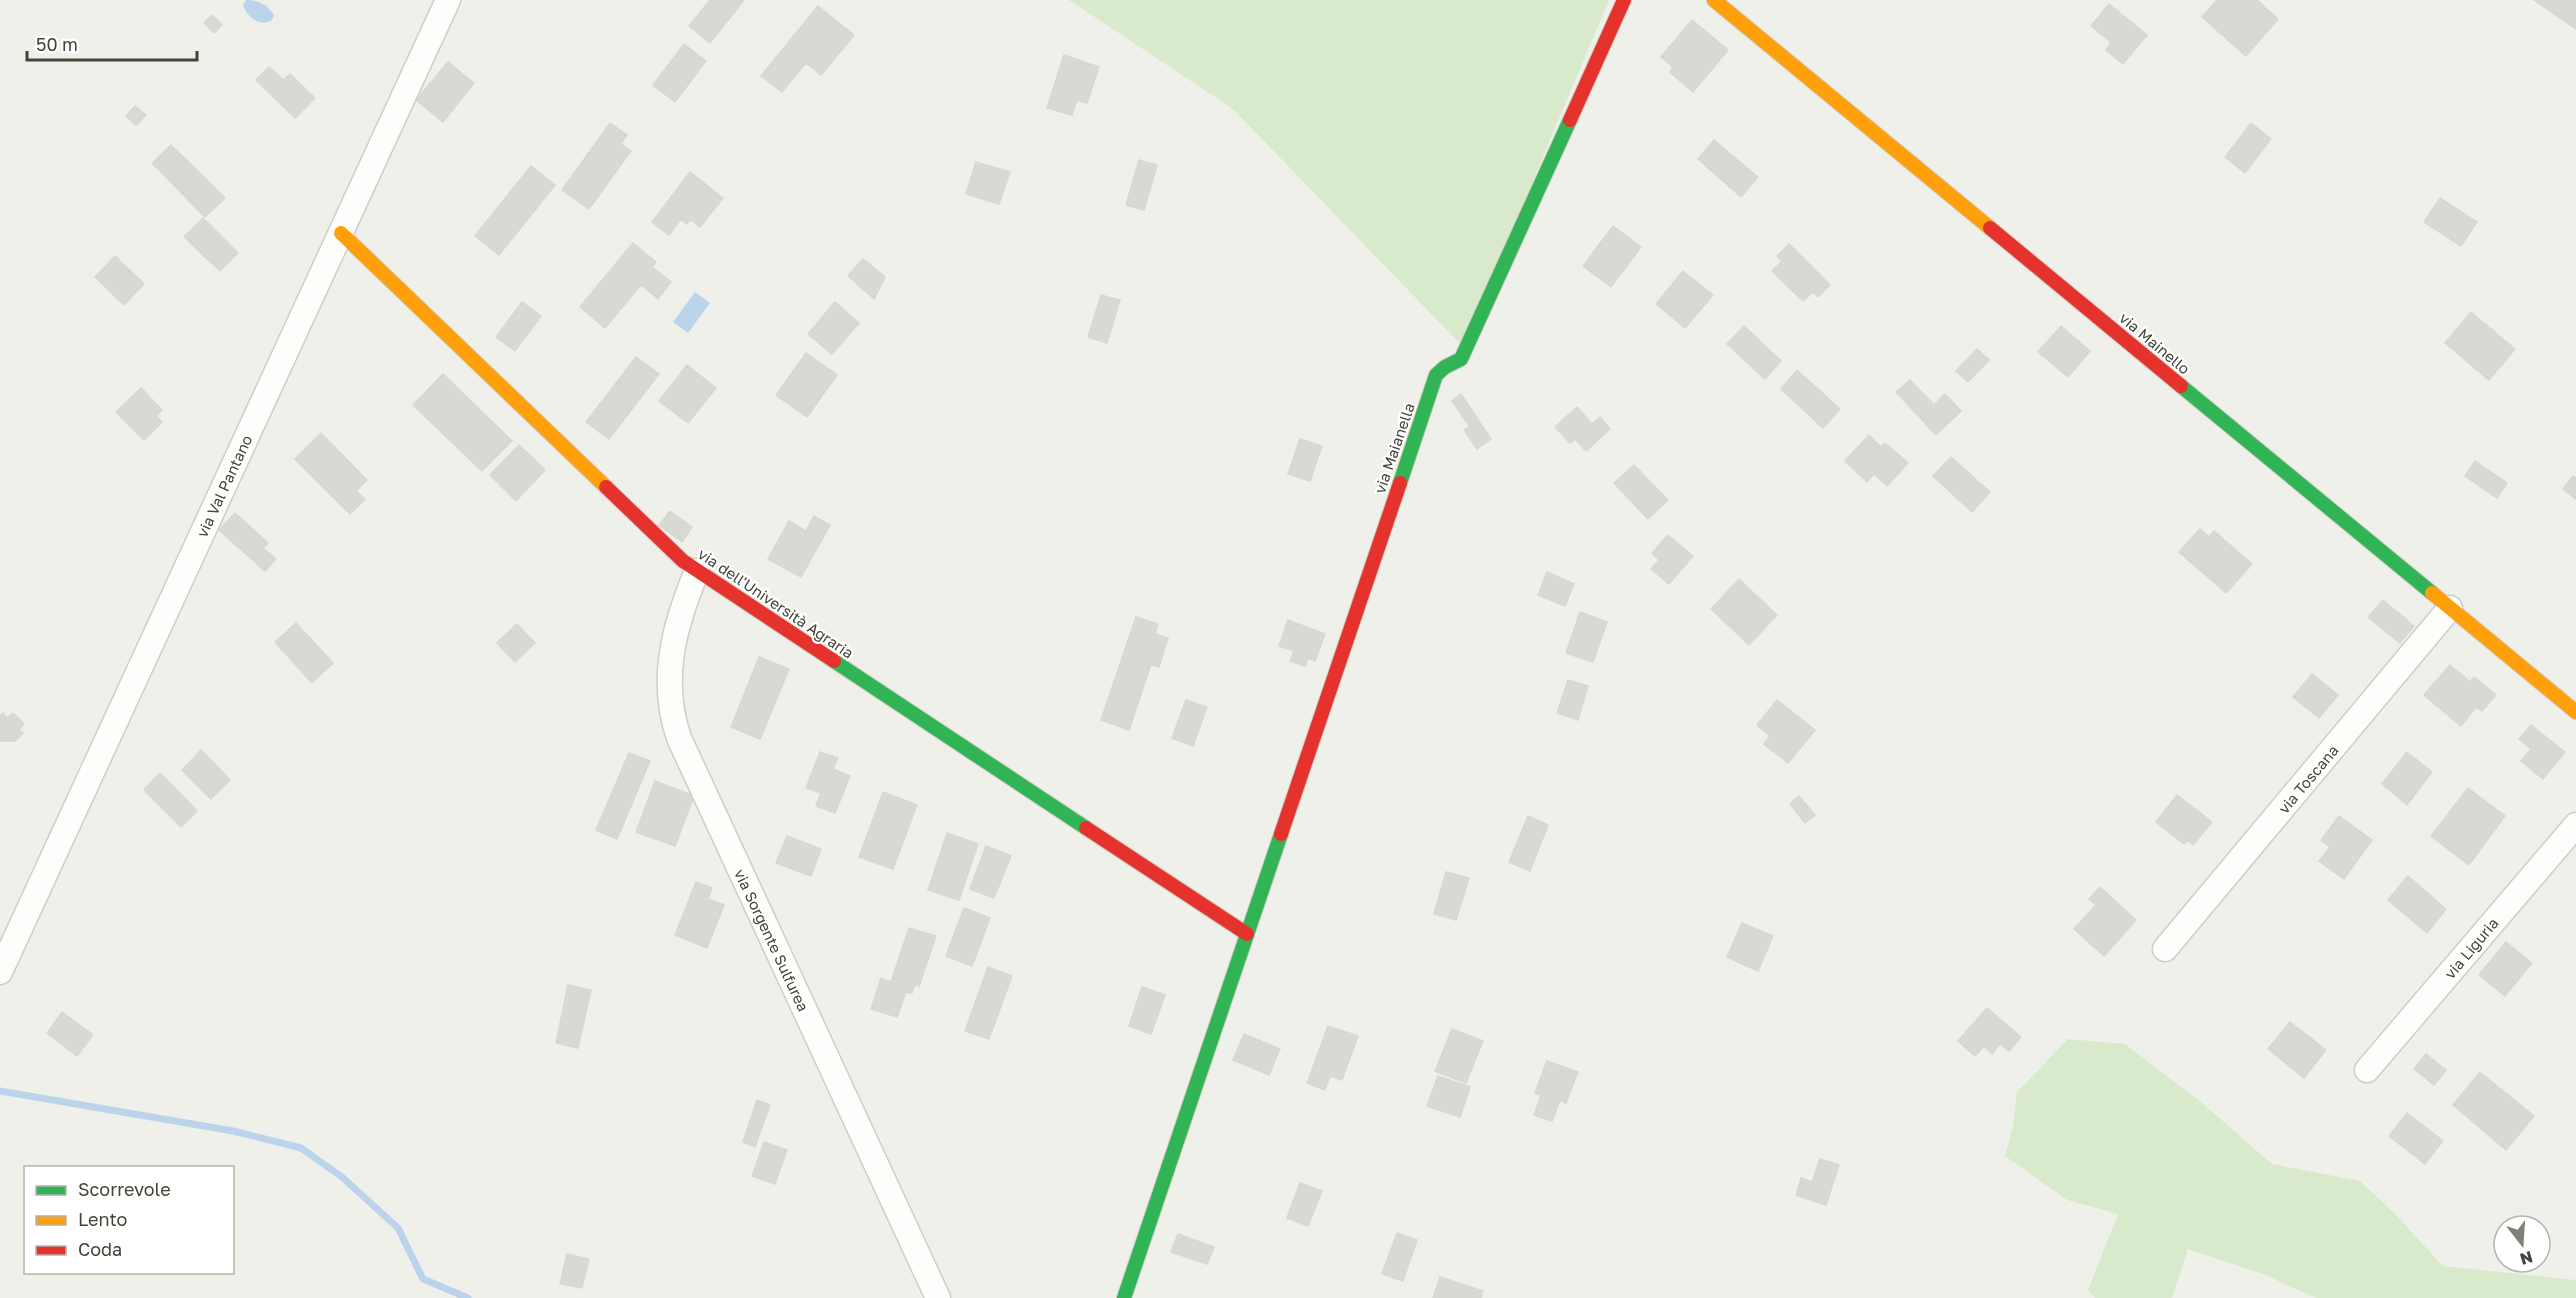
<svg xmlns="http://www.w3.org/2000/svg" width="2576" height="1298" font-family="'Golos Text',sans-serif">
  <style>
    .green { fill: #d9eacc }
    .water { fill: #bcd3ec }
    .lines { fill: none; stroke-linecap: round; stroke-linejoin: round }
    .stream { stroke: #bcd3ec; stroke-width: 7 }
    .building { fill: #dad8d3; stroke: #d8d7d1; stroke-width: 1.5 }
    .street-casing { stroke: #cecdc8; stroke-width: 27 }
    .fast-casing { stroke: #cfcdc2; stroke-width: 16 }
    .slow-casing { stroke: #cfcdc2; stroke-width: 16 }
    .jam-casing { stroke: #cfcdc2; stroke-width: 16 }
    .street { stroke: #fdfdfc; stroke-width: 24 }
    .fast { stroke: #30b455; stroke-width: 14 }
    .slow { stroke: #ff9f0a; stroke-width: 14 }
    .jam { stroke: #e5322d; stroke-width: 14 }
    .labels { text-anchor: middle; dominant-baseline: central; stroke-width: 4.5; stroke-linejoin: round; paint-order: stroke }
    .street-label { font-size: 15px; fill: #464237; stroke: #fff }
  </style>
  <rect width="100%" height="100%" fill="#f0f0eb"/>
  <path class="green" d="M1069 0H1609L1463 347 1233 109Z
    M2068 1039 2125 1044 2201 1102 2272 1164 2360 1181 2396 1215 2443 1266 2576 1280V1298H2316L2263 1274 2188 1249 2172 1298H2095L2088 1290 2118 1214 2067 1200 2005 1156 2013 1125 2017 1092Z"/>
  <path class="water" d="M246 0C258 0 267 4 274 15L272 20C260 28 247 17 243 5Z
    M695 292 710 303 688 333 673 322Z"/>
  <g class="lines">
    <path class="stream" d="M0 1091 233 1131 301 1148 342 1177 398 1228 423 1279 468 1298"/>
  </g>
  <path class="building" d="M710 0H744L710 43 689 26Z
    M2217 0H2257L2278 19 2246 56 2202 17Z
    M2534 0H2576V29Z
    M2109 4 2147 35 2123 64 2106 50 2111 42 2091 26Z
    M818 6 854 35 821 75 806 63 782 92 761 76Z
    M212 15 222 25 214 33 204 23Z
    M1692 20 1728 50 1693 92 1670 72 1673 67 1661 57Z
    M684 44 706 61 675 102 653 85Z
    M1064 55 1099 67 1087 103 1077 100 1072 115 1047 108Z
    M448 62 474 83 443 122 416 100Z
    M269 67 283 80 290 74 315 98 295 118 256 80Z
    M135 106 146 115 136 125 126 116Z
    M610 123 627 135 621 144 631 151 589 209 562 190Z
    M2251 123 2271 139 2245 173 2225 157Z
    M1714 140 1758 177 1741 197 1698 159Z
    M171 145 225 198 205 217 152 163Z
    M1139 160 1157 165 1144 210 1126 205Z
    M976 162 1010 172 999 204 966 194Z
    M531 166 555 185 499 255 475 236Z
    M690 172 723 198 700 227 690 219 687 224 681 219 669 235 652 222Z
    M2440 198 2477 222 2461 246 2424 222Z
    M203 218 238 253 220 271 184 237Z
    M1613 226 1641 247 1611 287 1583 266Z
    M633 243 656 262 652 267 671 282 658 299 641 285 605 328 580 307Z
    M1789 244 1830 285 1818 297 1813 292 1803 301 1772 271 1782 261 1777 256Z
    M115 256 144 284 124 305 95 277Z
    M863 259 885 277 874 299 848 276Z
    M1683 271 1713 295 1685 328 1656 304Z
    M1101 295 1120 300 1107 343 1088 337Z
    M522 302 541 316 515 351 496 337Z
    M835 302 859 323 832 354 808 334Z
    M2471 312 2515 349 2489 380 2445 343Z
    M1744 326 1781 361 1765 379 1727 344Z
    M2061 326 2090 351 2068 377 2038 352Z
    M1977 349 1989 360 1968 382 1956 371Z
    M806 353 837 375 807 417 776 395Z
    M636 357 659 374 609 439 586 422Z
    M687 365 716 388 688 423 659 401Z
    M1797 370 1840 409 1823 428 1781 389Z
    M443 374 512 441 482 471 413 405Z
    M1910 380 1934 405 1945 394 1961 411 1936 435 1896 392Z
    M141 388 162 410 156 416 162 422 144 440 116 412Z
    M1461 394 1491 439 1477 449 1464 430 1470 427 1452 401Z
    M1577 407 1592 424 1600 417 1610 429 1586 451 1575 439 1570 443 1555 427Z
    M321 433 367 480 356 491 365 499 350 514 295 459Z
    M1869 435 1881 447 1885 443 1908 463 1887 486 1874 474 1867 482 1845 461Z
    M1300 439 1322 446 1310 481 1288 474Z
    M519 445 545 470 516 501 490 475Z
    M1951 457 1990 492 1972 512 1933 476Z
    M2475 461 2507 483 2497 498 2465 476Z
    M1634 465 1668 500 1648 519 1614 483Z
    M2573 476 2576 478V499L2563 489Z
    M670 511 692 527 682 542 659 525Z
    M235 513 268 543 263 548 276 559 265 571 219 530Z
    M814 516 830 525 801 577 768 559 789 521 806 531Z
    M2200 529 2209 537 2214 531 2252 564 2226 593 2179 552Z
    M1668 535 1693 556 1669 584 1651 569 1659 560 1652 553Z
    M1547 572 1574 584 1565 606 1538 595Z
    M1739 579 1777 615 1749 645 1711 609Z
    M2383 600 2414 626 2400 643 2368 617Z
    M1580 612 1607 622 1593 662 1566 653Z
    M1136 617 1158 624 1155 634 1168 638 1159 667 1151 664 1129 730 1101 720Z
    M1288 620 1325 634 1315 661 1308 658 1305 666 1290 661 1294 651 1279 646Z
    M296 623 333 663 312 683 275 642Z
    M517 624 535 643 515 662 497 643Z
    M759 657 789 669 760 739 731 727Z
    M2450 665 2470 682 2474 677 2496 695 2482 711 2476 707 2461 726 2424 695Z
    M2312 674 2338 695 2319 718 2293 697Z
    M1568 680 1588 686 1578 720 1557 713Z
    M1186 700 1207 707 1193 746 1172 738Z
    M1777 700 1815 730 1788 763 1764 744 1770 736 1757 725Z
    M3 713 7 718 13 713 24 724 19 729 23 733 15 741H0V716Z
    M2531 725 2565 752 2543 779 2521 761 2531 749 2519 739Z
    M201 750 230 780 211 799 182 770Z
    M820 752 838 758 833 769 850 776 835 813 816 806 821 793 806 788Z
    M2407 752 2432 772 2407 805 2382 784Z
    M629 753 650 761 617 839 596 830Z
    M160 773 197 811 181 827 144 790Z
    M655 781 694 796 675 846 636 832Z
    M2468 788 2505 816 2469 865 2431 836Z
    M883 792 917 805 893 869 859 857Z
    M2177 795 2212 822 2193 845 2187 840 2184 844 2156 822Z
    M1799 796 1815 815 1805 823 1790 804Z
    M1528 816 1548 825 1530 871 1509 862Z
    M2339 816 2372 840 2344 879 2319 861 2330 847 2321 840Z
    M947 833 978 844 959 900 928 890Z
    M787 836 821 849 811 876 776 863Z
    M986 846 1011 856 994 898 970 889Z
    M1446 872 1469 878 1456 920 1434 914Z
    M2408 876 2446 909 2427 933 2388 900Z
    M696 882 712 888 708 899 724 905 707 948 675 935Z
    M2100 887 2136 920 2104 956 2074 929 2096 905 2089 899Z
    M964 908 990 918 972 966 946 956Z
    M1742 923 1773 936 1758 971 1727 957Z
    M909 928 936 936 919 986 915 985 912 993 906 992 897 1017 871 1009 881 978 891 982Z
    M2506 942 2532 963 2505 996 2479 975Z
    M988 967 1012 976 989 1039 965 1031Z
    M568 985 591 990 578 1048 556 1043Z
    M1142 987 1165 995 1151 1034 1129 1026Z
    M1987 1008 2021 1037 2009 1051 2000 1044 1992 1054 1984 1046 1975 1056 1958 1041Z
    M62 1012 93 1035 77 1056 47 1033Z
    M2290 1022 2326 1050 2304 1078 2268 1049Z
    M1328 1026 1358 1036 1342 1080 1330 1076 1325 1090 1307 1083Z
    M1452 1029 1483 1041 1466 1083 1435 1071Z
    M1244 1034 1280 1049 1269 1075 1233 1060Z
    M2426 1054 2446 1070 2434 1085 2414 1069Z
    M1547 1061 1578 1072 1566 1103 1560 1100 1552 1121 1534 1115 1541 1095 1535 1093Z
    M2480 1072 2534 1116 2506 1150 2453 1105Z
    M1438 1076 1470 1087 1460 1117 1427 1106Z
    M757 1100 770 1105 755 1147 743 1142Z
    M2407 1113 2443 1141 2425 1164 2389 1136Z
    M764 1142 787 1150 775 1184 752 1176Z
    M1820 1159 1839 1165 1826 1205 1796 1195 1801 1178 1812 1182Z
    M1300 1183 1322 1191 1308 1226 1287 1218Z
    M1397 1233 1417 1240 1403 1281 1382 1274Z
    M1178 1234 1214 1247 1207 1264 1171 1252Z
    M567 1254 589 1259 582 1288 560 1284Z
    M1440 1277 1483 1291 1481 1298H1433Z"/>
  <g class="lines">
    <defs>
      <path id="street" d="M697 571C674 626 659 680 679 738L938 1298
        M2165 949 2450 608
        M0 972 448 0
        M2367 1070 2576 825"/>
      <path id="fast" d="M2181 386 2432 593
        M1400 483 1436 375 1445 367 1461 359 1570 120
        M834 661 1086 828
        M1124 1298 1281 834"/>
      <path id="slow" d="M1714 0 1990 228
        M341 233 606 487
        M2432 593 2576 712"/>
      <path id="jam" d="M1570 120 1624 0
        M1990 228 2181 386
        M606 487 683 561 834 661
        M1086 828 1247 934
        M1281 834 1400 483"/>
    </defs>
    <use href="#street" class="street-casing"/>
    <use href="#fast" class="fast-casing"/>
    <use href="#slow" class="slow-casing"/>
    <use href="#jam" class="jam-casing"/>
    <use href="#street" class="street"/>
    <use href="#fast" class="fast"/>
    <use href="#slow" class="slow"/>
    <use href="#jam" class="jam"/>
  </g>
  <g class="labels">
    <g class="street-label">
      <text transform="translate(2155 343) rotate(40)">via Mainello</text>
      <text transform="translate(1394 448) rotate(-71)">via Maianella</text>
      <text transform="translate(224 486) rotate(-65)">via Val Pantano</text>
      <text transform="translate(776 603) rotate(34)">via dell'Università Agraria</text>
      <text transform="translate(2308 779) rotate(-50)">via Toscana</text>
      <text transform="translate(772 940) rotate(65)">via Sorgente Sulfurea</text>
      <text transform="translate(2471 948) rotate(-50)">via Liguria</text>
    </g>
  </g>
  <rect x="24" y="1166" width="210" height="108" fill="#ffffff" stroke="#b5b3af" stroke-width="1.5"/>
  <rect x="36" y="1186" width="30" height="9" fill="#30b455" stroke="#b5b3af" stroke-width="1.5"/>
  <text x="78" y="1196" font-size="18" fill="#464237">Scorrevole</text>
  <rect x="36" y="1216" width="30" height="9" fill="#ff9f0a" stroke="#b5b3af" stroke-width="1.5"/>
  <text x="78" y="1226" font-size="18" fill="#464237">Lento</text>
  <rect x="36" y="1246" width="30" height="9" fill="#e5322d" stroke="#b5b3af" stroke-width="1.5"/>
  <text x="78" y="1256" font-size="18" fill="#464237">Coda</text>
  <g transform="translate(2522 1244) rotate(163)"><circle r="28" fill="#ffffff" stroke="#b5b3af" stroke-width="1.5"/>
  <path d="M0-4.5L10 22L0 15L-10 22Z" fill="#827f76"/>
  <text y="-9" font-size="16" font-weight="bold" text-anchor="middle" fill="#464237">N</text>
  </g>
  <path d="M27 51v9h170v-9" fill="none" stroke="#464237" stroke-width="3"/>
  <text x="36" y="51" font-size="18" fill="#464237" stroke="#ffffff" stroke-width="4.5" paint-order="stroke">50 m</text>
</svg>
